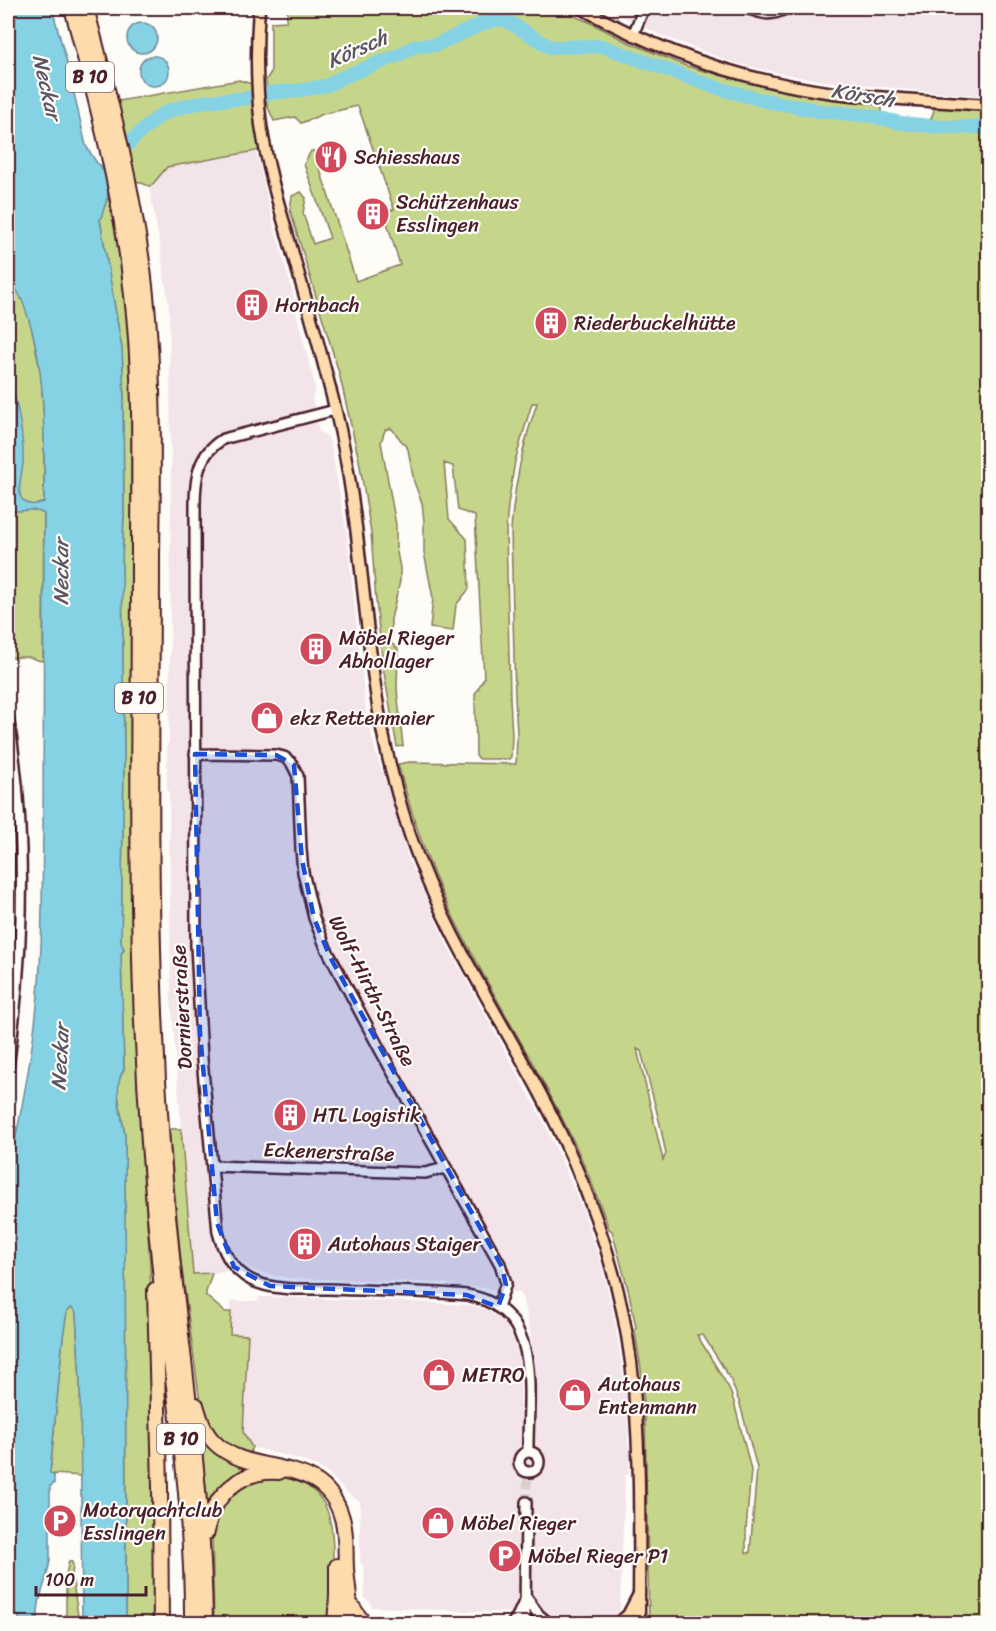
<svg xmlns="http://www.w3.org/2000/svg" width="996" height="1631" font-family="Sriracha,sans-serif">
  <style>
    .built { fill: #f3e4e9 }
    .green { fill: #c5d68b; stroke: #887a5b; stroke-width: 1.5; fill-rule: evenodd }
    .water { fill: #86d2e5; stroke: #6e8a9b; stroke-width: 1.5 }
    .lines { fill: none; stroke-linecap: round; stroke-linejoin: round }
    .river { stroke: #86d2e5; stroke-width: 14 }
    .minor-tunnel { stroke: #d9d0ce; stroke-width: 9; stroke-dasharray: 9 4.5; stroke-linecap: butt }
    .minor-casing { stroke: #4a1f2b; stroke-width: 14 }
    .major-casing { stroke: #4a1f2b; stroke-width: 15 }
    .highway-casing { stroke: #4a1f2b; stroke-width: 18 }
    .minor { stroke: #fdfcf7; stroke-width: 9 }
    .major { stroke: #fedbac; stroke-width: 10 }
    .highway { stroke: #fedbac; stroke-width: 14 }
    .marked { fill: #1d4ed8; fill-opacity: 0.2; stroke: #1d4ed8; stroke-width: 4.5; stroke-dasharray: 12 8; stroke-linejoin: round }
    .labels { text-anchor: middle; dominant-baseline: central; stroke-width: 4.5; stroke-linejoin: round; paint-order: stroke }
    .shield { fill: #fdfcf7; stroke: #806168; stroke-width: 1.5 }
    .shield-label { font-size: 18px; font-weight: bold; fill: #4a1f2b }
    .poi-label { font-size: 20px; fill: #4a1f2b; stroke: #fdfcf7; text-anchor: start }
    .street-label { font-size: 20px; fill: #4a1f2b; stroke: #fdfcf7 }
    .water-label { font-size: 21px; font-style: italic; fill: #5c5563; stroke: #fdfcf7 }
  </style>
  <rect width="100%" height="100%" fill="#fdfcf7"/>
  <filter id="ink" filterUnits="userSpaceOnUse"><feTurbulence type="fractalNoise" baseFrequency=".0167" numOctaves="2"/><feDisplacementMap in="SourceGraphic" scale="12" xChannelSelector="R" yChannelSelector="G"/><feConvolveMatrix kernelMatrix="1 2 1 2 8 2 1 2 1" color-interpolation-filters="sRGB"/></filter>
  <g filter="url(#ink)">
    <path class="built" d="M606 8H988V96L923 91 823 81 779 73 732 62 689 46 656 33Z
      M256 151 273 222 292 290 297 316 314 382 315 391 312 398 319 431 328 437 331 446 346 529 366 711 376 754 396 813 408 858 446 943 545 1124 583 1210 602 1267 613 1312 627 1399 628 1443 630 1451 629 1474 625 1475 620 1608 618 1614 613 1617 371 1607 370 1602 365 1598 364 1568 360 1561V1501L346 1492 332 1477 319 1467 298 1459 252 1447 243 1432 248 1335 230 1334 231 1301H258L259 1297H273L393 1301 471 1305 487 1310 501 1320 506 1326 515 1341 520 1361 521 1442 535 1444 534 1357 527 1314 521 1293 476 1287H457L447 1283 288 1278 258 1272 247 1267 239 1260 225 1272 193 1275 171 998 169 791 167 790V744L169 743 170 651 171 459 169 308 160 246 149 186 152 185 167 167Z
      M8 741 11 769 15 822 13 827 15 893 13 960 8 1022Z"/>
    <path class="green" d="M288 8H561L579 18 587 21 628 42 686 66 772 89 823 98 882 104V116L930 122 935 107 988 112V1623H649L645 1415 641 1369 635 1331 636 1327 629 1293 612 1231 609 1229C597 1195 584 1161 567 1128 530 1053 484 982 448 906 426 861 411 812 398 764L409 762 516 764 517 734 515 698 511 530C514 484 522 446 537 403H532L515 461 508 505 506 530 510 698 512 735 511 757 509 759H480L476 756 475 694 484 678 475 516 458 510 453 466 444 463 449 519 467 539 469 589 456 605 453 631 430 628 433 598 424 552V521L422 503 414 482 408 449 391 428 385 430 381 442 396 525V547L400 568V581L391 619V643L398 649 397 690 403 746 397 747 383 667 376 601 371 533 359 460 339 373 290 210 292 196 301 192 306 198 303 213 313 244 330 238 304 164 311 151H314L356 281 400 265 384 213 394 209 358 106 323 114 301 123 295 117 274 121 267 105 266 80 271 72V22L286 21ZM637 1049 641 1051 660 1124 666 1154 663 1160ZM697 1335H703L730 1378 740 1404 757 1468 750 1553H746V1530L751 1470 734 1402 729 1388Z
      M239 80 252 84 254 111 256 112 262 150 167 167 152 185 149 186 136 181 118 101Z
      M8 175 32 329 41 375 44 421V459L43 661C37 661 34 658 28 657 22 656 14 658 8 658Z
      M108 196C124 265 129 333 131 403V807L133 964 137 1080 150 1264 154 1420 155 1611C150 1624 139 1623 126 1623L125 1136 117 1089 119 1078 124 1069 121 954 124 949 121 943 124 762 122 561 124 514 123 404 124 397 122 349 100 220Z
      M8 1125 18 1128 8 1172Z
      M169 1129H181L193 1274 212 1273 206 1292V1296L225 1312H231L230 1334 248 1335 243 1432 252 1447 248 1457 218 1441 201 1410 181 1263Z
      M71 1308 74 1309 76 1313 80 1380 82 1476 54 1474V1476L50 1473 63 1337 67 1311Z
      M200 1431 266 1467 208 1510Z
      M278 1475C328 1485 333 1515 333 1559 332 1580 332 1600 329 1620L327 1624H231L230 1621 227 1623 214 1624 212 1532 215 1514 240 1484Z
      M69 1561 72 1562 73 1565 72 1575 79 1623H66V1574Z"/>
    <path class="water" d="M8 8H52L68 67 86 146 97 163 101 166 108 196 100 220 122 349 124 398 123 404 124 514 122 561 124 762 121 943 124 949 121 954 124 1069C112 1089 122 1114 125 1136L126 1623H82L80 1380 76 1313 74 1309 71 1308 67 1311 63 1337 50 1473 54 1476V1484L50 1486V1560C47 1583 36 1599 38 1623H19V1617L17 1614 14 1617V1623H8V1172C20 1120 30 1068 36 1015 43 953 42 890 43 828 44 723 44 618 44 514 30 505 22 515 8 509V377C18 400 24 439 23 464 22 473 16 494 23 500 29 507 37 504 44 502 44 434 48 362 21 298 17 290 12 282 8 274Z
      M127 38a15 15 0 1 1 30 0a15 15 0 1 1-30 0Z
      M139 71a15 15 0 1 1 30 0a15 15 0 1 1-30 0Z"/>
    <g class="lines">
      <path class="river" d="M95 195 102 188 115 159 134 138 157 118 164 113 185 106 208 101 249 98 267 93 297 91 328 85 343 77 399 55 415 46 435 45 487 22 498 19 507 21 550 47 602 46 714 87 762 100 820 111 871 116 901 123 940 127H988"/>
      <path class="minor-tunnel" d="M526 1502 528 1472"/>
      <defs>
        <path id="minor" d="M746 8C763 14 771 17 787 8
          M633 35 644 8
          M335 410 223 439C198 454 195 478 195 505L196 946 202 1059 218 1232C223 1252 232 1270 251 1280 272 1291 305 1289 328 1289 375 1291 421 1291 467 1295 545 1309 527 1393 528 1452
          M8 716C28 832 24 952 8 1068
          M195 754 276 755 284 757 291 762 298 776 301 849 303 872 314 918 326 948 379 1048 500 1264 506 1283 498 1307
          M212 1166 425 1173 445 1168
          M519 1462a10 10 0 1 1 20 0a10 10 0 1 1-20 0Z
          M526 1597 539 1615 550 1624
          M512 1624 518 1615 524 1602
          M525 1624 526 1502"/>
        <path id="major" d="M259 8C256 47 256 86 261 125 267 165 278 203 289 240 305 297 322 354 336 412 360 511 362 612 379 712 386 754 397 795 410 835 449 951 524 1049 573 1160 601 1224 622 1292 631 1362 642 1448 639 1536 639 1624
          M581 8C660 52 744 81 834 93 885 99 937 101 988 105
          M617 1624 628 1615 638 1596"/>
        <path id="highway" d="M72 8C97 102 122 197 132 295 142 381 139 469 139 556 139 711 136 866 142 1022 146 1114 153 1206 163 1298 176 1406 193 1514 192 1624
          M86 8C111 102 136 198 146 295 155 382 153 469 152 556 152 708 149 861 155 1013 158 1098 164 1182 173 1266 186 1385 204 1503 205 1624
          M155 1290 160 1487 161 1624
          M196 1405C200 1419 204 1432 214 1442 251 1480 323 1451 342 1518 347 1534 345 1552 346 1568 347 1586 352 1606 349 1624
          M207 1532C212 1495 241 1469 279 1472
          M351 1605 359 1617 366 1624
          M335 1624 337 1596V1566"/>
      </defs>
      <use href="#minor" class="minor-casing"/>
      <use href="#major" class="major-casing"/>
      <use href="#highway" class="highway-casing"/>
      <use href="#minor" class="minor"/>
      <use href="#major" class="major"/>
      <use href="#highway" class="highway"/>
    </g>
  </g>
  <path class="marked" d="M195 754 276 755 294 765 302 860 314 918 330 957 502 1267 506 1285 498 1307 467 1295 270 1286 234 1267 217 1223 200 1033Z"/>
  <defs>
    <symbol id="restaurant-disc" viewBox="-11 -11 22 22"><circle r="9.5" fill="#d1495b" stroke="#fdfcf7"/><path d="M-5-6h1v4h1v-4h1v4h1v-4h1v5L-1.5 .5V6h-2V.5L-5-1ZM5-6V6H3V1.5H1.5Q1.5-4 5-6Z" fill="#fff"/></symbol>
    <symbol id="building-disc" viewBox="-11 -11 22 22"><circle r="9.5" fill="#d1495b" stroke="#fdfcf7"/><path d="M-4-6H4V6H1V3H-1V6H-4ZM-2.5-4.3h1.7v1.8h-1.7ZM.8-4.3h1.7v1.8H.8ZM-2.5-1h1.7V.8h-1.7ZM.8-1h1.7V.8H.8Z" fill="#fff"/></symbol>
    <symbol id="shop-disc" viewBox="-11 -11 22 22"><circle r="9.5" fill="#d1495b" stroke="#fdfcf7"/><path d="M-5-2.5h2.3a2.7 3.5 0 0 1 5.4 0H5L5.5 6h-11ZM-1.5-2.5h3a1.5 2.3 0 0 0-3 0Z" fill="#fff"/></symbol>
    <symbol id="parking-disc" viewBox="-11 -11 22 22"><circle r="9.5" fill="#d1495b" stroke="#fdfcf7"/><path d="M-3.5-5.5H1a3.5 3.5 0 0 1 0 7H-1V5.5H-3.5ZM-1-3.4V-.6H.8a1.4 1.4 0 0 0 0-2.8Z" fill="#fff"/></symbol>
  </defs>
  <g fill-rule="evenodd">
    <use href="#restaurant-disc" x="312" y="138" width="38" height="38"/>
    <use href="#building-disc" x="354" y="195" width="38" height="38"/>
    <use href="#building-disc" x="233" y="286" width="38" height="38"/>
    <use href="#building-disc" x="532" y="304" width="38" height="38"/>
    <use href="#building-disc" x="297" y="630" width="38" height="38"/>
    <use href="#shop-disc" x="248" y="699" width="38" height="38"/>
    <use href="#building-disc" x="271" y="1096" width="38" height="38"/>
    <use href="#building-disc" x="286" y="1225" width="38" height="38"/>
    <use href="#shop-disc" x="420" y="1356" width="38" height="38"/>
    <use href="#shop-disc" x="556" y="1376" width="38" height="38"/>
    <use href="#parking-disc" x="41" y="1502" width="38" height="38"/>
    <use href="#shop-disc" x="419" y="1504" width="38" height="38"/>
    <use href="#parking-disc" x="486" y="1537" width="38" height="38"/>
  </g>
  <g class="labels">
    <g class="shield">
      <rect x="66" y="62" width="48" height="30" rx="4.5"/>
      <rect x="115" y="683" width="48" height="30" rx="4.5"/>
      <rect x="157" y="1424" width="48" height="30" rx="4.5"/>
    </g>
    <g class="shield-label">
      <text x="90" y="77">B 10</text>
      <text x="139" y="698">B 10</text>
      <text x="181" y="1439">B 10</text>
    </g>
    <g class="poi-label">
      <text x="354" y="157">Schiesshaus</text>
      <text x="396" y="202">Schützenhaus<tspan x="396" dy="23">Esslingen</tspan></text>
      <text x="275" y="305">Hornbach</text>
      <text x="574" y="323">Riederbuckelhütte</text>
      <text x="339" y="638">Möbel Rieger<tspan x="339" dy="23">Abhollager</tspan></text>
      <text x="290" y="718">ekz Rettenmaier</text>
      <text x="313" y="1115">HTL Logistik</text>
      <text x="328" y="1244">Autohaus Staiger</text>
      <text x="462" y="1375">METRO</text>
      <text x="598" y="1384">Autohaus<tspan x="598" dy="23">Entenmann</tspan></text>
      <text x="83" y="1510">Motoryachtclub<tspan x="83" dy="23">Esslingen</tspan></text>
      <text x="461" y="1523">Möbel Rieger</text>
      <text x="528" y="1556">Möbel Rieger P1</text>
    </g>
    <g class="street-label">
      <text transform="translate(372 991) rotate(63)">Wolf-Hirth-Straße</text>
      <text transform="translate(182 1007) rotate(-93)">Dornierstraße</text>
      <text transform="translate(329 1152) rotate(2)">Eckenerstraße</text>
    </g>
    <g class="water-label">
      <text transform="translate(357 49) rotate(-24)">Körsch</text>
      <text transform="translate(47 87) rotate(77)">Neckar</text>
      <text transform="translate(863 95) rotate(9)">Körsch</text>
      <text transform="translate(61 572) rotate(-90)">Neckar</text>
      <text transform="translate(60 1057) rotate(-87)">Neckar</text>
    </g>
  </g>
  <rect width="996" height="1631" fill="none" stroke="#fdfcf7" stroke-width="30"/>
  <rect x="15" y="15" width="966" height="1601" fill="none" stroke="#4a1f2b" stroke-width="2" filter="url(#ink)"/>
  <path d="M36 1586v9h110v-9" fill="none" stroke="#4a1f2b" stroke-width="3"/>
  <text x="45" y="1586" font-size="18" fill="#4a1f2b" stroke="#fdfcf7" stroke-width="4.5" paint-order="stroke">100 m</text>
</svg>
